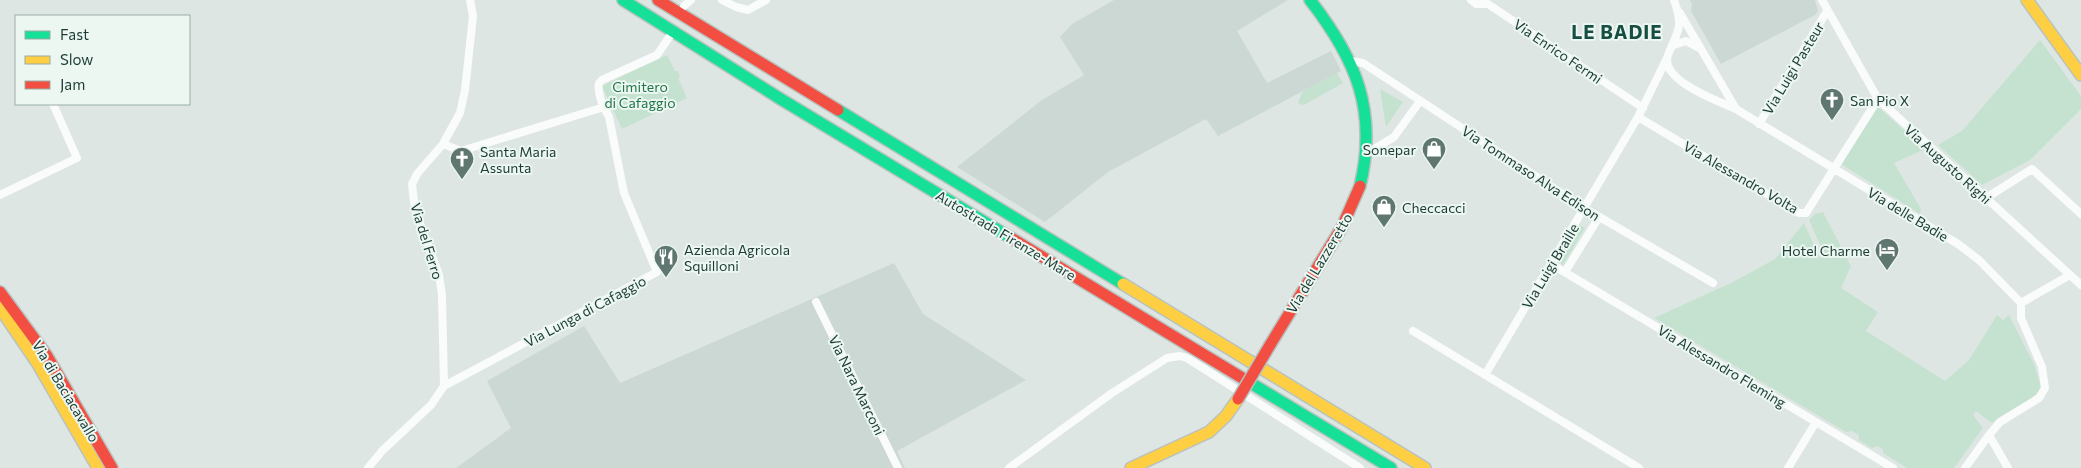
<svg xmlns="http://www.w3.org/2000/svg" width="2081" height="468" font-family="Commissioner,sans-serif">
  <style>
    .built { fill: #ccd8d3 }
    .green { fill: #c5e2d0 }
    .lines { fill: none; stroke-linecap: round; stroke-linejoin: round }
    .fast-casing { stroke: #b8c3c0; stroke-width: 14 }
    .slow-casing { stroke: #b8c3c0; stroke-width: 14 }
    .jam-casing { stroke: #b8c3c0; stroke-width: 14 }
    .street { stroke: #fafbfb; stroke-width: 8 }
    .fast { stroke: #16e098; stroke-width: 11 }
    .slow { stroke: #ffcf43; stroke-width: 11 }
    .jam { stroke: #f24e42; stroke-width: 11 }
    .jam-bridge-casing { stroke: #b8c3c0; stroke-width: 14; stroke-linecap: butt }
    .jam-bridge { stroke: #f24e42; stroke-width: 11 }
    .labels { text-anchor: middle; dominant-baseline: central; stroke-width: 4; stroke-linejoin: round; paint-order: stroke }
    .street-label { font-size: 14px; fill: #1c3b34; stroke: #ecf7f2 }
    .park-label { font-size: 14px; fill: #227546; stroke: #ecf7f2 }
    .poi-label { font-size: 14px; fill: #1c3b34; stroke: #ecf7f2; text-anchor: start }
    .district-label { font-size: 19px; font-weight: bold; letter-spacing: 1px; fill: #164e43; stroke: #ecf7f2 }
  </style>
  <rect width="100%" height="100%" fill="#dee6e3"/>
  <path class="built" d="M1114 0H1288L1237 31 1267 83 1331 51 1341 71 1218 136 1206 119 1108 172 1045 222 957 167 1042 100 1084 75 1060 37 1072 24Z
    M1690 0H1815L1818 11 1815 15 1721 64 1691 11 1692 4Z
    M894 263 923 314 1026 380 897 451 905 468H456L511 428 487 381 584 326 620 383Z"/>
  <path class="green" d="M2040 40 2081 96V109L2030 160 1982 185 1938 145 1962 131Z
    M667 55 675 71H678L680 77 678 78 687 98 622 129 602 86Z
    M1337 73 1343 83 1304 105 1299 104 1298 102 1303 91Z
    M1380 89 1403 102 1386 127Z
    M1877 106 1925 149 1894 163 1921 209 1920 214 1841 164Z
    M1823 212 1851 266 1841 288 1878 312 1866 331 1945 381 1969 360 1997 315 2003 320 2009 315 2034 364 2041 387C2035 402 2006 411 1992 423L1976 411 1973 415 1983 428 1954 468H1907L1883 453V449L1877 446 1872 448 1859 440V435L1852 431 1846 432 1654 318 1733 282 1775 259 1804 223 1820 258 1825 256 1809 220 1815 214Z
    M1579 225 1585 228 1563 265 1557 261Z"/>
  <g class="lines">
    <defs>
      <path id="fast" d="M623 0 779 98 1011 238
        M1310 0C1356 59 1378 111 1360 186
        M838 110 1123 284
        M1244 379 1391 468"/>
      <path id="slow" d="M2027 0 2081 75
        M1123 284 1425 468
        M0 308 38 364 98 468
        M1131 468 1209 432 1226 416 1238 399"/>
      <path id="jam" d="M658 0 838 110
        M1011 238 1244 379
        M0 292 47 356 112 468
        M1270 345 1342 227 1360 186"/>
    </defs>
    <use href="#fast" class="fast-casing"/>
    <use href="#slow" class="slow-casing"/>
    <use href="#jam" class="jam-casing"/>
    <path class="street" d="M722 0 736 7 748 10 766 0
      M1471 0 1476 4H1488L1643 108
      M1674 0C1684 28 1678 30 1668 55 1659 80 1718 101 1736 109L1958 244 1979 260 2021 303
      M1822 0 1878 99 2081 285
      M684 6 691 0
      M1680 13 1736 109
      M1674 45 1686 41 1699 48
      M1351 61 1363 63 1584 208 1713 283
      M1638 117 1799 213H1806L1878 99
      M1759 124 1827 11
      M443 144 461 151 604 107
      M1366 154 1394 137 1420 101
      M0 195 77 158 53 104
      M1986 198 2032 169 2081 214
      M1551 264 1893 468
      M1565 272 1599 217
      M816 302 898 468
      M2021 303 2070 275
      M1413 331 1639 468
      M1485 375 1638 117 1667 58
      M444 386 657 272 624 193 609 117C603 107 597 94 599 83L602 80 657 55 670 36
      M368 468 382 451 431 405 444 386 442 295 439 275 417 215 414 202 412 184 417 174 443 144 460 113 465 90 473 16 470 0
      M1009 468 1112 393 1167 358 1180 356 1187 358 1360 468
      M1788 468 1816 422
      M1965 468 1989 435
      M2008 468 1989 435 2000 422 2039 398 2045 388 2042 367 2021 318V303"/>
    <use href="#fast" class="fast"/>
    <use href="#slow" class="slow"/>
    <use href="#jam" class="jam"/>
    <defs>
      <path id="jam-bridge" d="M1238 399 1270 345"/>
    </defs>
    <use href="#jam-bridge" class="jam-bridge-casing"/>
    <use href="#jam-bridge" class="jam-bridge"/>
  </g>
  <defs>
    <symbol id="church-pin" viewBox="-11 -11 22 30"><path d="M0 17L-7.5 6A9.5 9.5 0 1 1 7.5 6Z" fill="#607771" stroke="#ecf7f2"/><path d="M-1.2-6h2.4v3.5h3.3v2.4h-3.3V6h-2.4V-.1h-3.3v-2.4h3.3Z" fill="#fff"/></symbol>
    <symbol id="shop-pin" viewBox="-11 -11 22 30"><path d="M0 17L-7.5 6A9.5 9.5 0 1 1 7.5 6Z" fill="#607771" stroke="#ecf7f2"/><path d="M-5-2.5h2.3a2.7 3.5 0 0 1 5.4 0H5L5.5 6h-11ZM-1.5-2.5h3a1.5 2.3 0 0 0-3 0Z" fill="#fff"/></symbol>
    <symbol id="hotel-pin" viewBox="-11 -11 22 30"><path d="M0 17L-7.5 6A9.5 9.5 0 1 1 7.5 6Z" fill="#607771" stroke="#ecf7f2"/><path d="M-6-4.5h1.5V1H6V5H4.5V3h-9V5H-6ZM-4 0a1.8 1.8 0 1 1 3.6 0ZM.5 0V-2.5h3Q6-2.5 6 0Z" fill="#fff"/></symbol>
    <symbol id="restaurant-pin" viewBox="-11 -11 22 30"><path d="M0 17L-7.5 6A9.5 9.5 0 1 1 7.5 6Z" fill="#607771" stroke="#ecf7f2"/><path d="M-5-6h1v4h1v-4h1v4h1v-4h1v5L-1.5 .5V6h-2V.5L-5-1ZM5-6V6H3V1.5H1.5Q1.5-4 5-6Z" fill="#fff"/></symbol>
  </defs>
  <g fill-rule="evenodd">
    <use href="#church-pin" x="1818" y="86" width="28" height="38"/>
    <use href="#shop-pin" x="1420" y="135" width="28" height="38"/>
    <use href="#church-pin" x="448" y="145" width="28" height="38"/>
    <use href="#shop-pin" x="1370" y="193" width="28" height="38"/>
    <use href="#hotel-pin" x="1873" y="236" width="28" height="38"/>
    <use href="#restaurant-pin" x="652" y="243" width="28" height="38"/>
  </g>
  <g class="labels">
    <g class="street-label">
      <text transform="translate(1558 51) rotate(34)">Via Enrico Fermi</text>
      <text transform="translate(1793 68) rotate(-59)">Via Luigi Pasteur</text>
      <text transform="translate(1948 164) rotate(42)">Via Augusto Righi</text>
      <text transform="translate(1531 173) rotate(33)">Via Tommaso Alva Edison</text>
      <text transform="translate(1741 177) rotate(30)">Via Alessandro Volta</text>
      <text transform="translate(1908 214) rotate(31)">Via delle Badie</text>
      <text transform="translate(1006 235) rotate(31)">Autostrada Firenze-Mare</text>
      <text transform="translate(427 241) rotate(73)">Via del Ferro</text>
      <text transform="translate(1319 263) rotate(-59)">Via del Lazzeretto</text>
      <text transform="translate(1550 266) rotate(-59)">Via Luigi Braille</text>
      <text transform="translate(585 311) rotate(-28)">Via Lunga di Cafaggio</text>
      <text transform="translate(1722 366) rotate(31)">Via Alessandro Fleming</text>
      <text transform="translate(857 385) rotate(64)">Via Nara Marconi</text>
      <text transform="translate(66 391) rotate(59)">Via di Baciacavallo</text>
    </g>
    <g class="park-label">
      <text x="640" y="86">Cimitero<tspan x="640" dy="16">di Cafaggio</tspan></text>
    </g>
    <g class="poi-label">
      <text x="1850" y="100">San Pio X</text>
      <text x="1416" y="149" text-anchor="end">Sonepar</text>
      <text x="480" y="151">Santa Maria<tspan x="480" dy="16">Assunta</tspan></text>
      <text x="1402" y="207">Checcacci</text>
      <text x="684" y="249">Azienda Agricola<tspan x="684" dy="16">Squilloni</tspan></text>
      <text x="1870" y="250" text-anchor="end">Hotel Charme</text>
    </g>
    <g class="district-label">
      <text x="1617" y="31">LE BADIE</text>
    </g>
  </g>
  <rect x="15" y="15" width="175" height="90" fill="#ecf7f2" stroke="#99aca6"/>
  <rect x="25" y="31" width="25" height="8" fill="#16e098" stroke="#99aca6"/>
  <text x="60" y="40" font-size="15" fill="#1c3b34">Fast</text>
  <rect x="25" y="56" width="25" height="8" fill="#ffcf43" stroke="#99aca6"/>
  <text x="60" y="65" font-size="15" fill="#1c3b34">Slow</text>
  <rect x="25" y="81" width="25" height="8" fill="#f24e42" stroke="#99aca6"/>
  <text x="60" y="90" font-size="15" fill="#1c3b34">Jam</text>
</svg>
